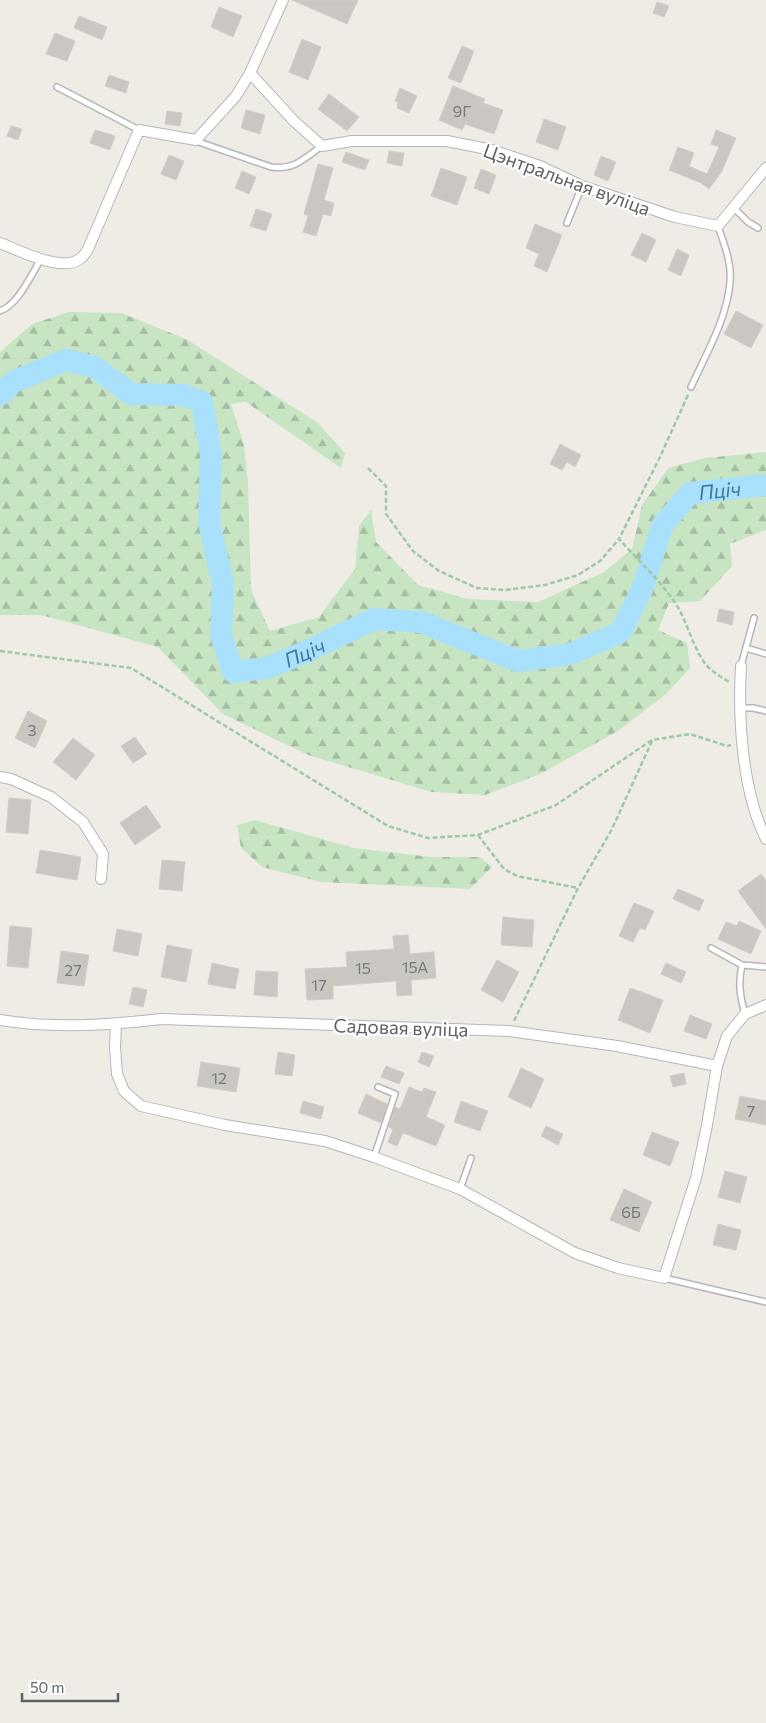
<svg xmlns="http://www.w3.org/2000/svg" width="766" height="1723" font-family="Commissioner,sans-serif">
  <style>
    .forest { fill: url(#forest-firs) }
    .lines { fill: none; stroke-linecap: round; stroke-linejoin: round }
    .river { stroke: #a9e0fc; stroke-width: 22 }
    .building { fill: #cac7c2; stroke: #d4cdc4 }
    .service-casing { stroke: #b3b6ba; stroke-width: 8 }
    .minor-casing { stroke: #b3b6ba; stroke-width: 12 }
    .path { stroke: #9ec9a5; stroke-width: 2.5; stroke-dasharray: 5 2.5; stroke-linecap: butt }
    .service { stroke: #fff; stroke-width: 5 }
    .minor { stroke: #fff; stroke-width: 10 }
    .labels { text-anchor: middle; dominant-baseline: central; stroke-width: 4.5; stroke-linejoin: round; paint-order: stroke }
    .number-label { font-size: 16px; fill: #787b7c }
    .street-label { font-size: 19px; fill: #5d6265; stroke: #fff }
    .water-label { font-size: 20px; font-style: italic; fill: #3f779d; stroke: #fff }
  </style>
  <defs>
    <pattern id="forest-firs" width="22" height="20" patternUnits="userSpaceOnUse" patternTransform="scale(1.25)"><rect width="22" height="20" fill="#c7e5c3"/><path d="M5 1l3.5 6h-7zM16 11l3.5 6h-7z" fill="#a5bda2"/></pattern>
  </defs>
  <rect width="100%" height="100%" fill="#efece6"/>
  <path class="forest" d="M69 312 121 313 186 339 318 423 345 453 341 468 246 402 231 404 244 445 248 482 251 590 270 631 319 617 355 569 359 526 371 510 376 542 418 585 468 599 538 602 604 572 632 549 642 505 668 468 705 458 766 452V530L730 544 732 566 700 601 669 603 658 630 687 643 690 668 666 694 618 731 540 774 485 795 432 792 308 755 223 714 158 647 41 615H0V352L32 324Z
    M255 820 354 848 431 857H480L492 867 470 889 321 882 262 867 241 848 237 825Z"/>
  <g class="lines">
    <path class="river" id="s1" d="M0 395 13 382 66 360 95 367 131 394 184 395 202 402 211 455 209 522 223 584 221 635 233 672 267 668 310 650 374 619 421 622 518 661 570 654 621 632 643 587 662 526 690 493 766 485"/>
  </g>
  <path class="building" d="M292 0H358L347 24Z
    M657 2 669 6 664 17 653 13Z
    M219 7 242 16 233 37 211 27Z
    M79 16 107 27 102 40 74 28Z
    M55 33 75 41 67 61 46 54Z
    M302 39 321 47 308 80 289 72Z
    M462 46 474 51 461 83 448 78Z
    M109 75 129 82 126 93 105 86Z
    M453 86 485 99 483 103 503 110 494 134 465 124 462 130 439 120Z
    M400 88 417 96 409 113 397 108 398 102 395 101Z
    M329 94 359 117 347 131 318 109Z
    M246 110 265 115 260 134 241 128Z
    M167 111 182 113 180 126 165 124Z
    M544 119 566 127 558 150 536 142Z
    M11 126 22 129 18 140 7 136Z
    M95 130 115 136 110 150 90 143Z
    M716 130 736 138 722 171 709 189 701 183 669 170 678 147 694 153 689 166 707 174 719 147 711 144Z
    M389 151 404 153 402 166 387 163Z
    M346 152 369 160 365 170 342 162Z
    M169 155 184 161 176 180 161 174Z
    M601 156 616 162 608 181 594 175Z
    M318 164 333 168 324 200 334 203 331 216 323 214 316 236 303 232 308 216 304 214Z
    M441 168 467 177 457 205 431 196Z
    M481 169 496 175 489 194 474 188Z
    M242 171 256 177 249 194 235 188Z
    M256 209 272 214 266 231 250 226Z
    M535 224 562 235 547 272 534 266 539 254 526 248Z
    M642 233 656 240 646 262 631 255Z
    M677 249 689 255 681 276 668 270Z
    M736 311 763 325 751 348 724 334Z
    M560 444 581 455 575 467 567 462 562 470 550 464Z
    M719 609 734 612 732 625 717 621Z
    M28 711 47 721 35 748 15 738Z
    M135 737 147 754 133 763 121 746Z
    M73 738 95 755 76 780 53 762Z
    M9 798 31 800 28 834 6 832Z
    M146 805 161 827 135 845 120 823Z
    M40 850 81 857 77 880 36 873Z
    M162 860 185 862 182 891 159 889Z
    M761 874 766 880V929L738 891Z
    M678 889 704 900 699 911 673 899Z
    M634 903 654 911 645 930 640 928 633 942 619 936Z
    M503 917 534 920 532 947 501 945Z
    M739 921 761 931 751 954 718 939 726 922 737 926Z
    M10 926 32 928 28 968 7 966Z
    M117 929 142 934 138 956 113 951Z
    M408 935 410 954 434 952 436 978 411 980 412 995 397 996 396 981 333 986V999L307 1000 305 969 347 967 346 952 394 949 393 936Z
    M167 945 192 950 186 982 161 977Z
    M61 951 89 955 84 986 57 983Z
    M497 960 519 972 503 1002 481 990Z
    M212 963 239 969 235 989 208 984Z
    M666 963 686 972 681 983 661 974Z
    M256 971 278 972 277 997 254 995Z
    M133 987 147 990 143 1007 129 1004Z
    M630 988 663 1000 650 1033 618 1020Z
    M690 1015 712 1024 706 1039 684 1031Z
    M278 1052 295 1055 292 1076 275 1074Z
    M422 1052 434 1056 429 1067 418 1062Z
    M201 1062 240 1068 236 1092 197 1086Z
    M386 1066 404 1073 399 1084 381 1077Z
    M521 1068 544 1079 531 1108 508 1097Z
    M684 1073 686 1084 673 1087 670 1076Z
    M409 1087 422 1092 424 1088 436 1092 426 1117 445 1125 436 1146 403 1133 397 1146 388 1142 393 1129 389 1127 395 1107 400 1109Z
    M366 1094 387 1104 381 1123 358 1113Z
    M740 1096 766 1101V1125L735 1119Z
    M303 1101 324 1107 321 1119 300 1113Z
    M461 1101 488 1111 480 1131 454 1122Z
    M546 1126 563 1134 558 1145 541 1136Z
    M652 1132 679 1142 670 1166 643 1155Z
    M725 1171 747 1177 740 1203 718 1197Z
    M624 1189 652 1202 639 1232 610 1220Z
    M718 1224 741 1230 736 1250 713 1245Z"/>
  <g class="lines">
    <defs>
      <path id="service" d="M57 87 139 130
        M196 141 271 167C295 170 303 159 322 146
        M734 208 748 222 758 228
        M567 223 582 186
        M0 311C18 305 31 275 41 259
        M691 387C706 354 727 319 730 282 732 263 724 244 718 226
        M746 648 766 654
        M741 666 754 618
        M740 708H753L766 711
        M711 948 742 965 766 967
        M742 965C738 983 740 997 745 1014
        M374 1157 395 1094 378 1087
        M460 1189 471 1158
        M664 1278 766 1302"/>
      <path id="minor" d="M250 73 294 121 322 146 352 141H447L492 150 540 166 582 186 675 217 718 226 766 168
        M0 243C18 250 64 274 81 258 84 256 86 252 88 249L139 130 196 140 236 96 250 73 283 0
        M741 666C738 719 742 791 766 839
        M0 777 11 779 51 797 83 822 103 854 101 879
        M0 1020C53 1029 108 1025 161 1019L509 1031 617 1046 717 1066
        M116 1024 115 1047 117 1074 124 1091 141 1106 225 1125 325 1141 374 1157 460 1189 575 1253 618 1268 664 1278 696 1178 707 1125 717 1066 727 1036 745 1014 766 1005"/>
    </defs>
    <use href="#service" class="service-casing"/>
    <use href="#minor" class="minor-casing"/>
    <path class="path" d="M688 395 660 457 619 539C640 562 663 583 679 609 688 626 693 646 704 662 710 671 721 677 731 683
      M368 468 386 486V514L413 551 439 571 477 588 505 590 545 585 578 575 600 561 619 539
      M0 651 131 668 388 826 428 838 478 835 556 805 652 740 690 734 727 746 731 745
      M478 835 504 869 517 876 578 888
      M514 1021 578 888 612 829 652 741"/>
    <use href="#service" class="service"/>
    <use href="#minor" class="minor"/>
  </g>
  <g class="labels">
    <g class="number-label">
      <text x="462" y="110">9Г</text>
      <text x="32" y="729">3</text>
      <text x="415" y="966">15А</text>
      <text x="363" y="967">15</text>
      <text x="73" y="969">27</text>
      <text x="319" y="984">17</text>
      <text x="219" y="1077">12</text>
      <text x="751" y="1110">7</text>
      <text x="631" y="1211">6Б</text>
    </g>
    <g class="street-label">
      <text transform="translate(567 179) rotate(20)">Цэнтральная вуліца</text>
      <text transform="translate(401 1027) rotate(2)">Садовая вуліца</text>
    </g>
    <g class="water-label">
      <text stroke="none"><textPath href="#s1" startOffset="1096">Пціч</textPath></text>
      <text stroke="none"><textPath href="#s1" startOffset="572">Пціч</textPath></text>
    </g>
  </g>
  <path d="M22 1693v8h96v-8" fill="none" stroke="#5d6265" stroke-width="2.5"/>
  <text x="30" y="1693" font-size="15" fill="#5d6265" stroke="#ffffff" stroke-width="4" paint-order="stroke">50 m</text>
</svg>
